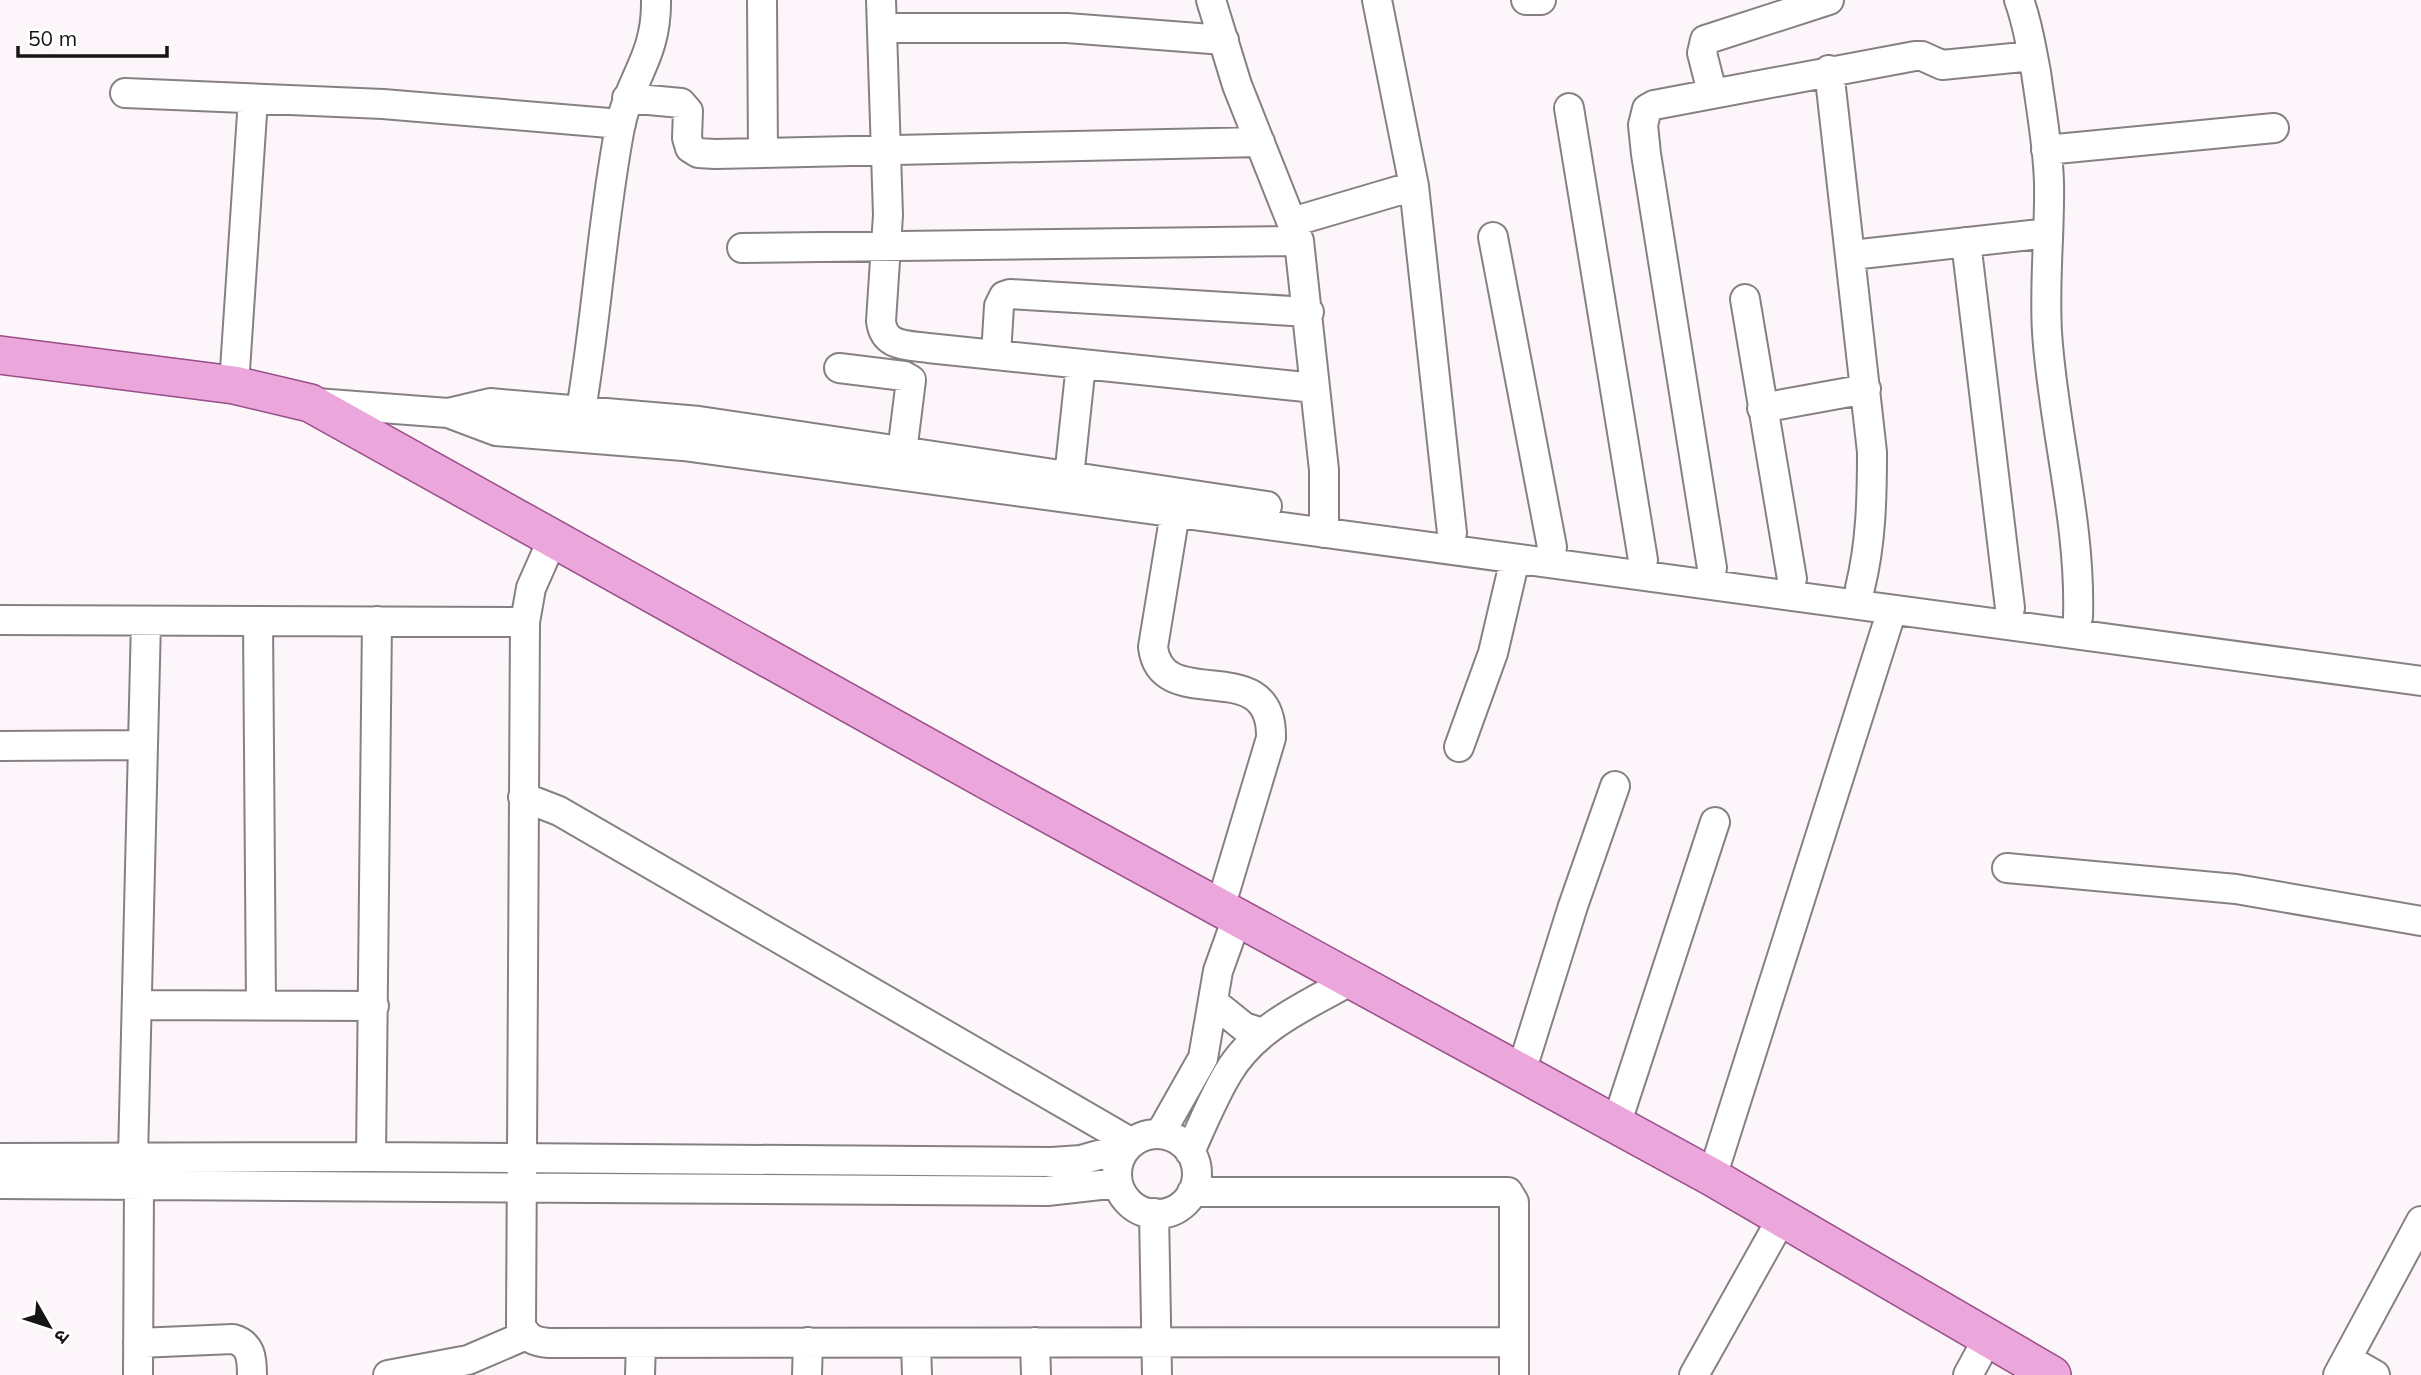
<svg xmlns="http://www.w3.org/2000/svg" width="2421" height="1375" font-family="Mulish,'Noto Sans Devanagari',sans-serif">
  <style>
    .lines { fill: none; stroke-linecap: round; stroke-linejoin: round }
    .minor-casing { stroke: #868084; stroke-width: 32 }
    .major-casing { stroke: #984e88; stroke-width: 40 }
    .minor { stroke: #fff; stroke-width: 28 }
    .major { stroke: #eba7dc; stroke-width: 37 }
  </style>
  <rect width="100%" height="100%" fill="#fcf5fa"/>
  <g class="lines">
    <defs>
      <path id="minor" d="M762 0 763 153
        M881 0 888 215 881 321C884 347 906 345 928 348L1315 388
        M1211 0 1237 85 1299 241 1324 470V533
        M1377 0 1414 186 1452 533
        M1526 0H1541
        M2019 0C2028 24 2031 47 2036 72 2041 109 2048 145 2049 183 2050 232 2044 282 2047 332 2053 428 2081 521 2078 617
        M882 28H1067L1224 40
        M1829 70 1872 452C1872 499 1871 543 1860 588
        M1712 92 1702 53 1705 40 1829 0
        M125 93 383 104 621 124
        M627 98 681 103 688 111 687 138 690 148 698 153 715 154 1260 142
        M1569 108 1643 560
        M2046 150 2274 128
        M1292 222 1414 186
        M1493 237 1552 547
        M1966 242 2010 608
        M742 248 1299 241
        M1852 255 2048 233
        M1745 299 1792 579
        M996 355 999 306 1004 296 1010 294 1309 312
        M839 368 904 376 911 380 902 452
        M234 385 253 99
        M316 403 448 413 496 431 683 446 2421 681
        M1762 408 1866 389
        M581 410C597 316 602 221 620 127 630 77 657 57 656 0
        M448 413 490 403 699 421 1267 506
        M1069 477 1081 364
        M1175 513 1153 647C1161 717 1273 650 1271 738L1220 908
        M554 536 531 588 525 622 521 1326C528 1339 535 1342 549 1343L1514 1342
        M1712 568 1646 154 1643 125 1647 109 1654 105 1915 56H1922L1942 65 2033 56
        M0 620 525 622
        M258 622 261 1005
        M0 746 143 745
        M1459 747 1493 653 1515 559
        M523 797 559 811 1132 1143
        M2007 868 2236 889 2421 921
        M1213 1002 1244 1027 1262 1033
        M137 1005 374 1006
        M1521 1072 1573 906 1615 786
        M1616 1125 1715 822
        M1160 1134 1203 1058 1218 971 1237 918
        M1117 1174a40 40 0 1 1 80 0a40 40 0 1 1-80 0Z
        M1190 1152C1202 1125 1213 1098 1228 1073 1255 1027 1307 1005 1352 980
        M371 1157 377 621
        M0 1158 371 1157 1052 1162 1081 1160 1127 1147
        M133 1158 146 621
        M1712 1177 1892 610
        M0 1184 1047 1191 1118 1183
        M1192 1192H1508L1514 1202V1375
        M1154 1213 1157 1375
        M1035 1342 1036 1375
        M138 1343 233 1339C251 1344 252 1358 252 1375
        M916 1343 917 1375
        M2347 1359 2375 1375
        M138 1375 139 1185
        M388 1375 468 1360 526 1335
        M640 1375 641 1343
        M807 1375 808 1342
        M1694 1375 1782 1218
        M1968 1375 1988 1338
        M2338 1375 2421 1221"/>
      <path id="major" d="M0 355 234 385 310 403 990 782 1712 1177 2052 1375"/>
    </defs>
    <use href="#minor" class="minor-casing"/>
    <use href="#major" class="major-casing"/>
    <use href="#minor" class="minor"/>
    <use href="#major" class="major"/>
  </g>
  <g transform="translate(49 1326) rotate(129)" stroke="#ffffff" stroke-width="5" paint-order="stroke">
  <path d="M0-5L12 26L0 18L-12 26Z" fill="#171416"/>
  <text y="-10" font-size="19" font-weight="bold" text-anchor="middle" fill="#171416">उ</text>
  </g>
  <path d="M18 46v10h149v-10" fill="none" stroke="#171416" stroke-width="3.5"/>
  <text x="28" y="46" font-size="21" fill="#171416" stroke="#ffffff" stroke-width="5" paint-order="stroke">50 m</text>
</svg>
